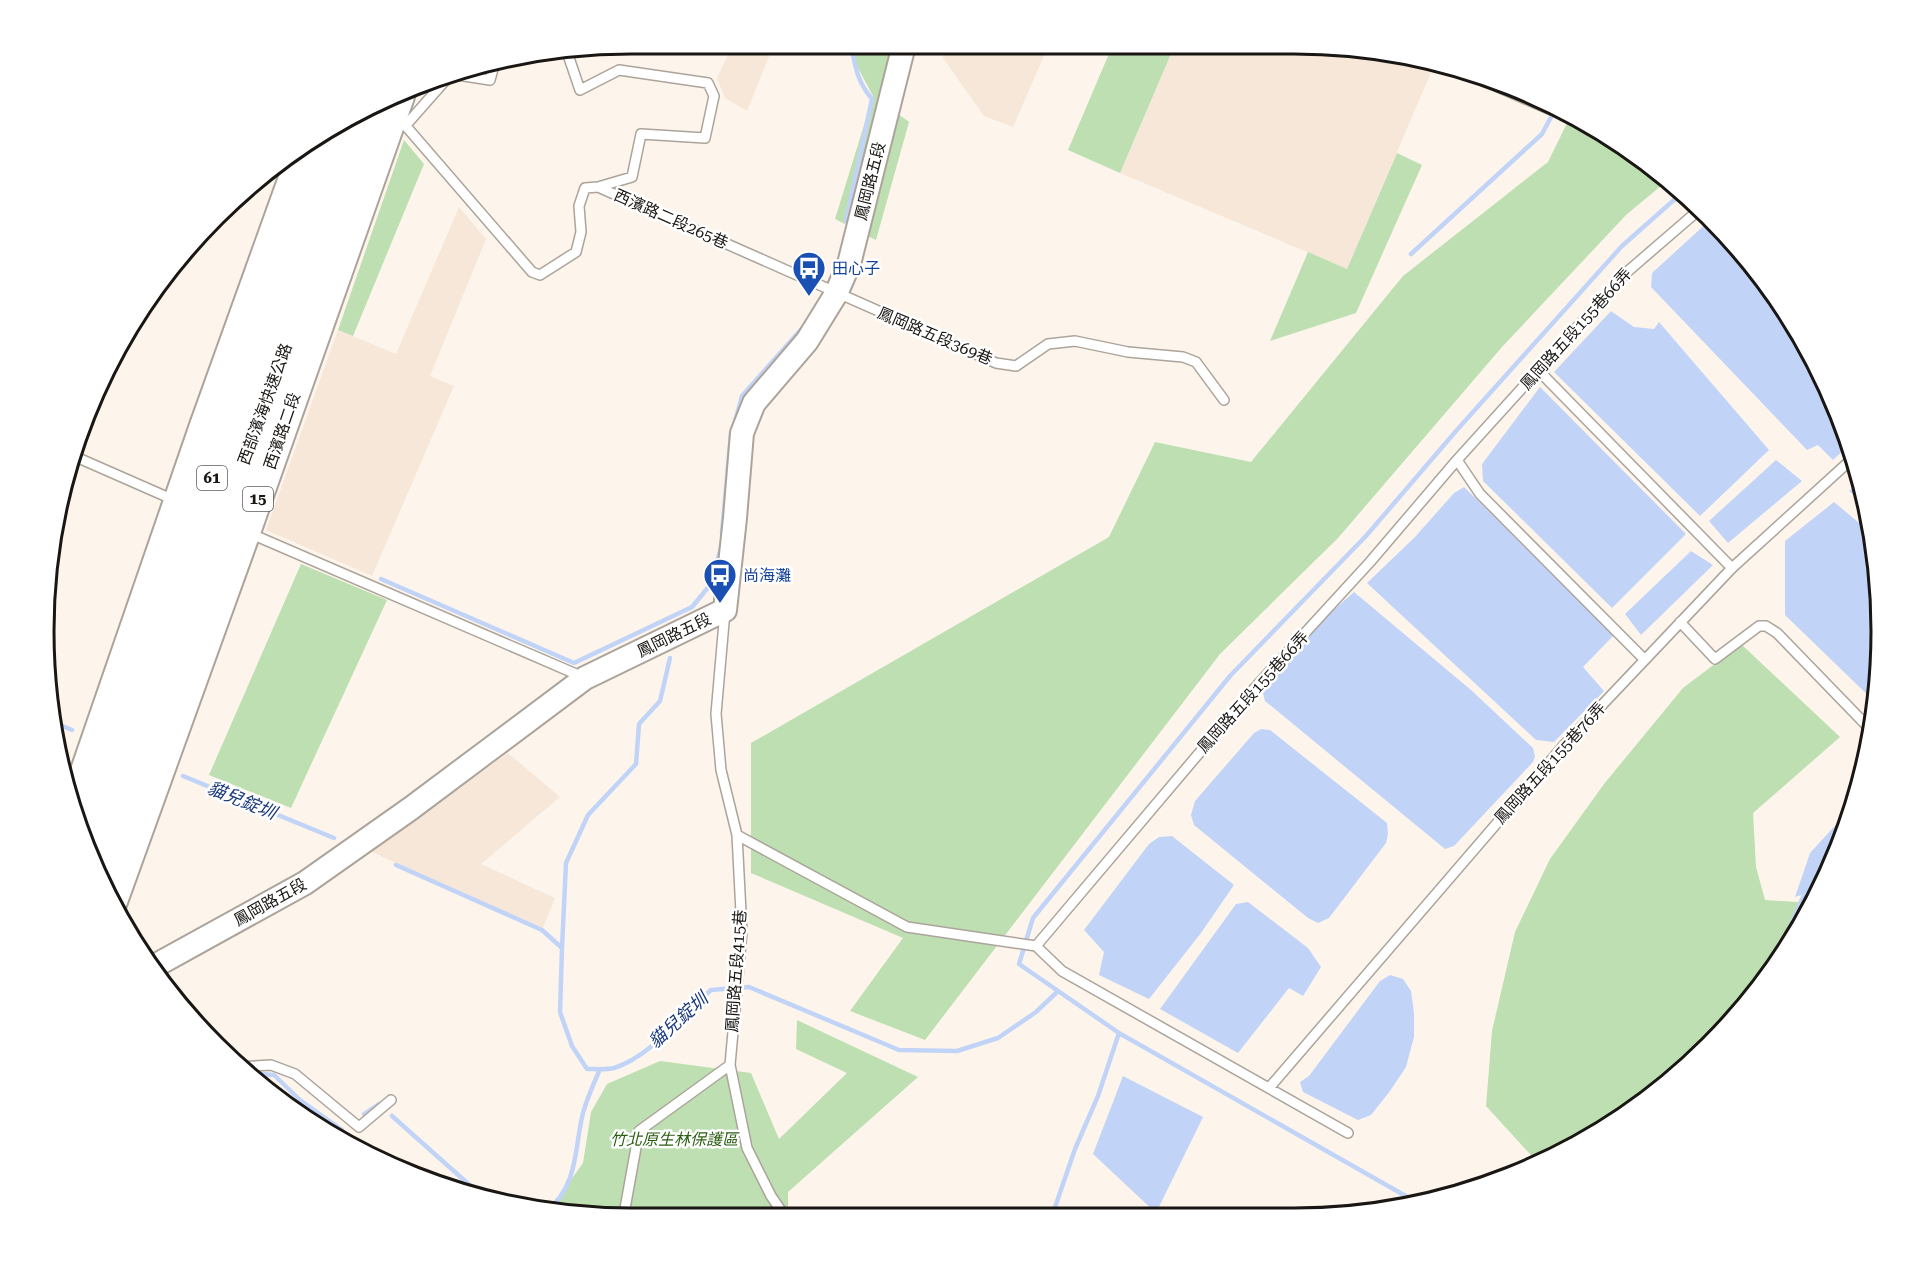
<svg xmlns="http://www.w3.org/2000/svg" width="1925" height="1262" font-family="'Roboto Serif','Noto Sans TC',serif">
  <style>
    .built { fill: #f6e7d8 }
    .green { fill: #bddfb1 }
    .water { fill: #c1d4f8 }
    .lines { fill: none; stroke-linecap: round; stroke-linejoin: round }
    .stream { stroke: #c1d4f8; stroke-width: 4.5 }
    .service-casing { stroke: #aca49b; stroke-width: 12 }
    .tertiary-casing { stroke: #aca49b; stroke-width: 26 }
    .primary-casing { stroke: #aca49b; stroke-width: 32 }
    .trunk-casing { stroke: #aca49b; stroke-width: 33 }
    .service { stroke: #fff; stroke-width: 9 }
    .tertiary { stroke: #fff; stroke-width: 22 }
    .primary { stroke: #fff; stroke-width: 28 }
    .trunk { stroke: #fff; stroke-width: 30 }
    .labels { text-anchor: middle; dominant-baseline: central; stroke-width: 5; stroke-linejoin: round; paint-order: stroke }
    .shield { fill: #fff; stroke: #5e5c5a; stroke-width: 1.5 }
    .shield-label { font-size: 15px; font-weight: bold; fill: #191613 }
    .street-label { font-size: 16px; fill: #191613; stroke: #fff }
    .transit-label { font-size: 16px; fill: #164399; stroke: #fff; text-anchor: start }
    .park-label { font-size: 16px; font-style: italic; fill: #2a5f12; stroke: #fff }
    .water-label { font-size: 18px; font-style: italic; fill: #1a3a7d; stroke: #fff }
    .rim { fill: none; stroke: #191613; stroke-width: 3 }
  </style>
  <rect width="100%" height="100%" fill="#fdf5eb"/>
  <path class="built" d="M731 49H772L747 111 725 98 717 78Z
    M945 49H1047L1013 127 984 116 943 58Z
    M1173 49H1371L1411 61 1432 70 1347 269 1120 173Z
    M459 207 486 239 430 376 454 386 372 576 266 530 338 330 396 354Z
    M508 753 560 797 481 864 555 898 542 930 370 851Z"/>
  <path class="green" d="M837 49H895L845 224 835 219 873 96 851 55Z
    M1111 49H1173L1120 173 1068 150Z
    M893 110 909 122 876 240 861 233Z
    M1571 115 1668 180 1626 215 1502 347 1338 538 1220 654 925 1040 850 1011 903 938 751 873V743L1109 537 1155 442 1251 462 1403 276 1548 162Z
    M404 140 424 164 353 336 338 330Z
    M1397 153 1422 165 1356 313 1270 341 1308 252 1347 269Z
    M301 564 387 600 291 808 209 775Z
    M1741 644 1840 737 1753 813 1756 867 1765 900 1812 903 1803 925 1735 1019 1651 1097 1554 1158 1539 1164 1486 1106 1492 1031 1515 932 1550 859 1604 784 1683 688Z
    M797 1020 918 1077 788 1192V1215L554 1213 548 1212 583 1163 591 1112 607 1084 660 1061 751 1073 779 1139 847 1073 796 1049Z"/>
  <path class="water" d="M1710 220 1760 274 1821 371 1849 445 1833 460 1818 445 1807 450 1651 287 1652 273Z
    M1611 311 1634 327 1654 329 1659 322 1769 450 1700 516 1554 372Z
    M1540 387 1686 534 1612 608 1483 481 1482 464Z
    M1776 460 1802 481 1728 543 1709 521Z
    M1862 479 1866 505 1849 491Z
    M1464 487 1614 635 1583 667 1604 691 1554 742 1536 740 1367 583 1415 537 1454 493Z
    M1834 502 1870 532 1880 593 1877 704 1785 615V541Z
    M1691 551 1713 565 1641 635 1625 614Z
    M1354 592 1471 690 1533 748 1535 757 1533 762 1454 846 1445 849 1265 701 1262 689 1321 621Z
    M1261 729 1270 730 1387 823 1388 834 1386 843 1329 918 1318 923 1308 918 1194 825 1191 815 1195 801 1254 733Z
    M1854 805 1850 820 1841 840 1824 857 1813 891 1795 897 1810 853Z
    M1172 836 1234 885 1201 933 1149 999 1099 975 1104 952 1084 930 1149 844 1159 837Z
    M1248 902 1308 948 1321 967 1303 996 1289 988 1238 1053 1160 1009 1236 904Z
    M1390 975 1403 979 1411 991 1414 1013V1037L1406 1067 1390 1091 1371 1115 1358 1120 1303 1092 1300 1082 1309 1076 1380 981Z
    M1123 1076 1203 1117 1156 1213 1093 1154Z"/>
  <g class="lines">
    <path class="stream" d="M846 221 872 99C859 84 855 68 852 49
      M1411 254 1542 134 1557 106
      M734 425 742 396 806 324
      M722 533 731 433
      M381 579 574 663 692 607 711 584 721 547
      M53 722 72 730
      M183 776 334 838
      M396 865 542 930 562 948 560 1012 572 1046 587 1069C595 1069 606 1070 614 1068 650 1057 683 1015 711 990L749 987 899 1050 957 1051 998 1038 1036 1012 1057 992
      M562 948 566 863 588 815 636 764 639 724 660 701 670 658
      M1774 965 1806 890
      M245 1073 274 1075 300 1100 342 1130 337 1135
      M364 1114 379 1104
      M392 1116 474 1189
      M1418 1203 1119 1033 1019 964 1033 918 1230 676 1366 536 1456 431 1622 246 1683 192
      M547 1211C579 1184 574 1149 583 1113 587 1098 594 1083 600 1069
      M1052 1216 1075 1149 1098 1096 1119 1033"/>
    <defs>
      <path id="service" d="M566 49 580 90 619 70 708 83 714 96 705 138 641 134 632 177 598 187
        M1498 87 1551 110
        M398 117 532 272 540 275 576 252 581 232 579 206 585 188 598 187 996 363 1016 366 1048 344 1075 341 1128 352 1183 357 1196 362 1224 400
        M406 125 451 74 490 80 495 62
        M1538 370 1732 568
        M76 457 174 500
        M1457 460 1480 494 1644 659
        M249 533 583 677
        M725 611 716 714 721 770 737 835 742 932 730 1065 747 1148 771 1196 784 1215
        M1680 622 1715 659 1759 626H1766L1777 633 1871 730
        M737 835 907 927 1036 946
        M1827 872 1829 866
        M1036 946 1250 693 1370 562 1457 460 1627 272 1700 209
        M1036 946 1062 971 1348 1133
        M238 1067 271 1065 295 1074 359 1127 391 1100
        M1269 1088 1565 744 1732 568 1853 458
        M624 1214 639 1131 730 1065"/>
      <path id="tertiary" d="M151 968 305 883 410 809 585 678 725 610 735 518 742 433 754 403 807 341 836 294 849 264 903 49"/>
      <path id="primary" d="M75 800 204 426 306 142
        M113 901 246 532 400 96"/>
      <path id="trunk" d="M86 830 337 127
        M100 866 370 110"/>
    </defs>
    <use href="#service" class="service-casing"/>
    <use href="#tertiary" class="tertiary-casing"/>
    <use href="#primary" class="primary-casing"/>
    <use href="#trunk" class="trunk-casing"/>
    <use href="#service" class="service"/>
    <use href="#tertiary" class="tertiary"/>
    <use href="#primary" class="primary"/>
    <use href="#trunk" class="trunk"/>
  </g>
  <defs>
    <symbol id="bus-pin" viewBox="-11 -11 22 30"><path d="M0 17L-7.5 6A9.5 9.5 0 1 1 7.5 6Z" fill="#1a4fb4" stroke="#fff"/><path d="M-5-6H5V4H4V6H2V4H-2V6H-4V4H-5ZM-3.5-4V0h7V-4ZM-3.5 1.2v1.5H-2V1.2ZM2 1.2v1.5H3.5V1.2Z" fill="#fff"/></symbol>
  </defs>
  <g fill-rule="evenodd">
    <use href="#bus-pin" x="790" y="249" width="38" height="52"/>
    <use href="#bus-pin" x="701" y="556" width="38" height="52"/>
  </g>
  <g class="labels">
    <g class="shield">
      <rect x="197" y="466" width="30" height="24" rx="4.5"/>
      <rect x="243" y="487" width="30" height="24" rx="4.5"/>
    </g>
    <g class="shield-label">
      <text x="212" y="478">61</text>
      <text x="258" y="499">15</text>
    </g>
    <g class="street-label">
      <text transform="translate(870 181) rotate(-76)">鳳岡路五段</text>
      <text transform="translate(671 219) rotate(24)">西濱路二段265巷</text>
      <text transform="translate(1576 329) rotate(-48)">鳳岡路五段155巷66弄</text>
      <text transform="translate(935 336) rotate(23)">鳳岡路五段369巷</text>
      <text transform="translate(265 404) rotate(-70)">西部濱海快速公路</text>
      <text transform="translate(282 431) rotate(-71)">西濱路二段</text>
      <text transform="translate(674 635) rotate(-26)">鳳岡路五段</text>
      <text transform="translate(1253 692) rotate(-48)">鳳岡路五段155巷66弄</text>
      <text transform="translate(1550 763) rotate(-48)">鳳岡路五段155巷76弄</text>
      <text transform="translate(270 902) rotate(-29)">鳳岡路五段</text>
      <text transform="translate(736 971) rotate(-86)">鳳岡路五段415巷</text>
    </g>
    <g class="transit-label">
      <text x="832" y="268">田心子</text>
      <text x="743" y="575">尚海灘</text>
    </g>
    <g class="park-label">
      <text x="674" y="1139">竹北原生林保護區</text>
    </g>
    <g class="water-label">
      <text transform="translate(242 800) rotate(22)">貓兒錠圳</text>
      <text transform="translate(678 1020) rotate(-42)">貓兒錠圳</text>
    </g>
  </g>
  <path d="M0 0H1925V1262H0ZM631 54H1294A577 577 0 0 1 1871 631V631A577 577 0 0 1 1294 1208H631A577 577 0 0 1 54 631V631A577 577 0 0 1 631 54Z" fill="#fff" fill-rule="evenodd"/>
  <path class="rim" d="M631 54H1294A577 577 0 0 1 1871 631V631A577 577 0 0 1 1294 1208H631A577 577 0 0 1 54 631V631A577 577 0 0 1 631 54Z"/>
</svg>
